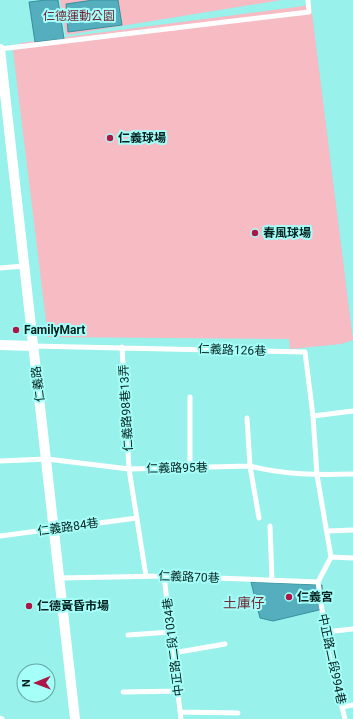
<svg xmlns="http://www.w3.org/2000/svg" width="353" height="719" font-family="Roboto,'Noto Sans TC',sans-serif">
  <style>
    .green { fill: #f6bbc3 }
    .building { fill: #54aebd; stroke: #36909e }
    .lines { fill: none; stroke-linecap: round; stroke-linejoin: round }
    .lane { stroke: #fff; stroke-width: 5 }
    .street { stroke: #fff; stroke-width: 10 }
    .poi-dot { fill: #ab1747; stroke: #a5fff8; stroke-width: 1.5 }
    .labels { text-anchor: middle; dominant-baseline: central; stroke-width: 4; stroke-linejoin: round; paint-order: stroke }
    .park-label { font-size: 12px; fill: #731f34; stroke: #a5fff8 }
    .poi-label { font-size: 12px; font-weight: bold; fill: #042120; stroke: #a5fff8; text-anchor: start }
    .street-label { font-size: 12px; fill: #042120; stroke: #a5fff8 }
    .quarter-label { font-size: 14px; fill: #712b3a; stroke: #a5fff8 }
  </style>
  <rect width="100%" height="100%" fill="#98f1eb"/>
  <path class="green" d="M60 0H281L66 35Z
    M311 5 353 340 341 344 290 349 289 339 48 337 13 51 20 43Z"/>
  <path class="building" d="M46 0H58L64 39 35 42 29 2Z
    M93 0H118L122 25 68 32 66 4Z
    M251 582 322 585 323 609 273 621 260 618Z"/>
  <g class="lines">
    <path class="lane" d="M0 49 309 12 308 0
      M0 268 24 266
      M33 346 305 352 313 416 317 475 331 557 318 582 328 651 345 719
      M122 347 129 469 146 576
      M190 397V468
      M313 416 353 411
      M247 418 250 466 259 518
      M0 461 47 459 129 469 250 466C284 475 318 475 353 474
      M270 526 272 580
      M327 531 353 530
      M0 536 137 518
      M331 557 353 558
      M164 576 181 719
      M60 578 164 576 318 582
      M325 632 353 629
      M128 635 171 632
      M173 653 225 644
      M123 692 178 691
      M342 707 353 705
      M180 712 238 713
      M0 718 2 719"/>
    <path class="street" d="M0 49 75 719
      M0 345 33 346"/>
  </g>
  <g class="poi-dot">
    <circle cx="110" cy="138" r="4"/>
    <circle cx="255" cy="233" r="4"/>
    <circle cx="16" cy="330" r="4"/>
    <circle cx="289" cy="597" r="4"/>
    <circle cx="29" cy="606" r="4"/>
  </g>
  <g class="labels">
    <g class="park-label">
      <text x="79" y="16">仁德運動公園</text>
    </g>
    <g class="poi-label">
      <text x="118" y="138">仁義球場</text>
      <text x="263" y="233">春風球場</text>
      <text x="24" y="330">FamilyMart</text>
      <text x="297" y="597">仁義宮</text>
      <text x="37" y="606">仁德黃昏市場</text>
    </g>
    <g class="street-label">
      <text transform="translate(232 350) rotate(2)">仁義路126巷</text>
      <text transform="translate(38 384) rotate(-97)">仁義路</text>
      <text transform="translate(126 408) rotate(-93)">仁義路98巷13弄</text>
      <text transform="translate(177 468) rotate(-1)">仁義路95巷</text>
      <text transform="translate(68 527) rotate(-8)">仁義路84巷</text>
      <text transform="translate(189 577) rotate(2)">仁義路70巷</text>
      <text transform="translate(173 647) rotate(-97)">中正路二段1034巷</text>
      <text transform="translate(332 659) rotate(78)">中正路二段994巷</text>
    </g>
    <g class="quarter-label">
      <text x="244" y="603">土庫仔</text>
    </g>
  </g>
  <g transform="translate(36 683) rotate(269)"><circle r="19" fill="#a5fff8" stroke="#65a6a2"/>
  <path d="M0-3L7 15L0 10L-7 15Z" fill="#ab1747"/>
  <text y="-6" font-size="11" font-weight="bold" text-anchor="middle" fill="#042120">N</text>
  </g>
</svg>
